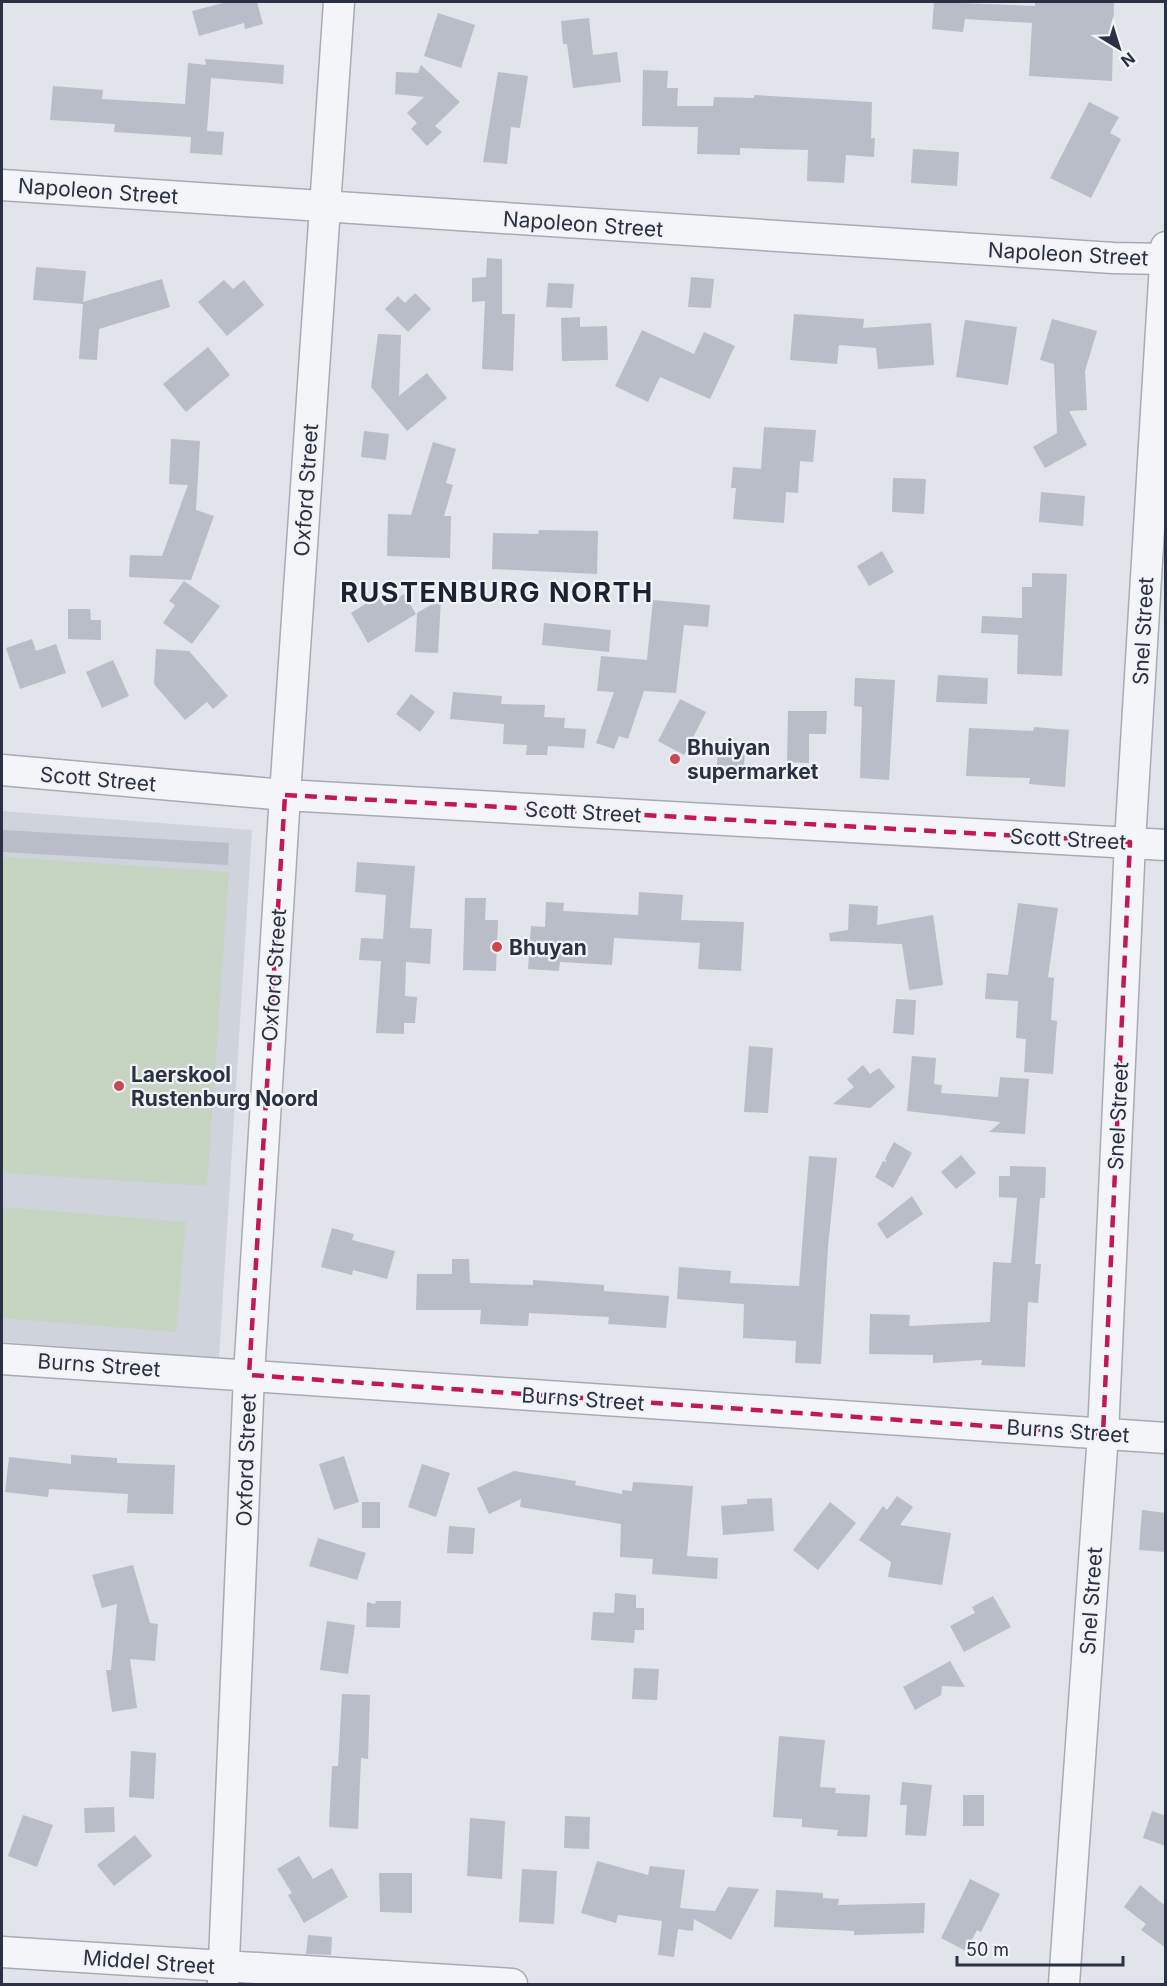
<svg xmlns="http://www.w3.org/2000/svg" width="1167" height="1986" font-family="Inter,sans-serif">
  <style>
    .built { fill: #cfd3dc }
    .green { fill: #c6d4c2 }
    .building { fill: #b8bdc7 }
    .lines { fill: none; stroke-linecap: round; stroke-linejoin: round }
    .minor-casing { stroke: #a6abb4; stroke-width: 33 }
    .minor { stroke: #f4f5f8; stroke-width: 30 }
    .marked { fill: none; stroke: #c2185b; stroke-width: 4.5; stroke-dasharray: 12 8; stroke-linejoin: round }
    .poi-dot { fill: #ce4652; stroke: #f1f3f7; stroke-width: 2 }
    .labels { text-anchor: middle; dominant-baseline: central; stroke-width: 4.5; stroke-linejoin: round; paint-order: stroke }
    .street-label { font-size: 21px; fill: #293142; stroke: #f1f3f7 }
    .poi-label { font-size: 21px; font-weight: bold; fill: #293142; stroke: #f1f3f7; text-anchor: start }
    .district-label { font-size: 27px; font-weight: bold; letter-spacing: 1.5px; fill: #1b2232; stroke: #f1f3f7 }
  </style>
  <rect width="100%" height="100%" fill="#e1e4ea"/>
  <path class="built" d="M2 811 252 830 219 1358 2 1342Z"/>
  <path class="green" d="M2 857 229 872 207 1186 2 1173Z
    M2 1207 186 1222 176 1332 2 1318Z"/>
  <path class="building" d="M227 2H257L263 24 245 29 244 23 199 36 192 11Z
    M934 2 1035 6V2H1114L1112 81 1029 76 1032 23 965 19 963 32 932 29Z
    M438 13 475 25 461 68 424 56Z
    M589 18 593 55 617 52 621 82 573 88 567 44H563L561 21Z
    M205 59 284 65 283 84 211 78 207 131 224 132 222 155 190 153 191 137 114 132 115 124 50 120 53 86 103 90 102 99 185 104 188 63 206 65Z
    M421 65 460 102 435 126 442 132 427 146 411 129 417 123 407 113 424 97 395 94 396 72 418 73Z
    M643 70 668 71 667 88H678L677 106H713L714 97 754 98V95L872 102 871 138H875L874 157 846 155 844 183 807 181 808 150 740 148V155L697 154 698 127 642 126Z
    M498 72 528 76 520 128 511 127 507 164 483 162Z
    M1089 102 1119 117 1110 133 1121 139 1091 198 1050 178Z
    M913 149 959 152 957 186 911 183Z
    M487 258 502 259V314H515L513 371 482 369 485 301 472 302V278L486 277Z
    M36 267 86 271 83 302 162 279 170 307 99 329 97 360 79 359 83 304 33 300Z
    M691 277 714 279 711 308 688 307Z
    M224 280 233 289 244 280 264 305 227 336 198 302Z
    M548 283 574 284 572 308 546 307Z
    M415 293 431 309 408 332 385 309 398 296 405 303Z
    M794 314 864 319 863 328 931 323 934 365 878 369 876 348 839 345 837 364 790 360Z
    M580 317V327L607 326 608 360 562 361 561 318Z
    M1052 319 1097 331 1085 371 1087 410 1069 411 1087 445 1045 468 1033 447 1057 433 1054 364 1040 360Z
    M965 320 1017 327 1008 385 956 377Z
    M642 330 694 354 704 332 735 346 710 399 660 377 648 402 615 386Z
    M378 334 401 335 399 396 427 373 447 398 407 431 371 387Z
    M208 347 230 375 186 412 163 384Z
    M764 427 816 430 813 462 800 461 798 493 786 492 784 523 733 519 736 488H731L733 467 761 469Z
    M364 431 389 434 386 460 361 457Z
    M171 439 200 441 196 510 214 516 191 580 129 577 130 555 162 556 188 485 169 484Z
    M433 442 456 449 446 483 453 485 444 516H451L450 558 387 556 388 514 411 515Z
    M893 478 926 479 924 514 892 512Z
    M1041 492 1085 496 1083 526 1039 522Z
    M539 530 598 531 597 574 492 569 493 533 538 534Z
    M882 551 894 572 869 586 857 566Z
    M1032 573 1067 574 1062 676 1017 674 1018 635 981 633 982 616 1022 618V587H1032Z
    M184 581 220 606 192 644 163 623 175 605 169 601Z
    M404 594 416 614 368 643 351 613 378 596 384 606Z
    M441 599 438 653 415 652 417 613Z
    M653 600 710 605 708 627 684 625 676 693 644 691 628 739 619 736 614 749 596 743 614 692 597 691 601 656 647 660Z
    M68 609H90L91 620H101V640L68 639Z
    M544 623 611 630 609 652 542 645Z
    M32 639 36 651 56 644 66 673 20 689 6 648Z
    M156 649 189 651 228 696 213 709 207 702 185 720 154 684Z
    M113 660 129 696 102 708 86 672Z
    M938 675 988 678 987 704 936 702Z
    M855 678 895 680 889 780 860 778 862 707 854 706Z
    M453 692 502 696 501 704 545 705 544 717 565 718 564 728 586 729 584 748 548 746 547 755H526L527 745 503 744 504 724 450 719Z
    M411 694 435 712 420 732 396 714Z
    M680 699 706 712 684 755 658 741Z
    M788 711H827L826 734H809V763L787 762Z
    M1034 727 1069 730 1065 787 1029 784 1030 778 966 776 969 728 1033 731Z
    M718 745 745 747 744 767 717 765Z
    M2 830 229 843 228 865 2 852Z
    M357 862 415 866 410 928 432 929 430 964 406 962 405 996 417 997 415 1023H404V1034L376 1033 381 961 359 960 361 938 383 939 386 895 355 892Z
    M639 892 683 895 681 920 744 922 741 971 698 969 700 943 614 938 612 965 560 962 559 971 528 969 531 926 545 927 546 902 564 903 563 911 638 915Z
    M465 898H486L485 920H498L496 971 463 970Z
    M1018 903 1058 908 1048 977 1054 978 1051 1020 1057 1021 1053 1074 1024 1072 1026 1039 1016 1038 1018 1001 985 999 987 973 1008 975Z
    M849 904 878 906 877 925 933 915 943 985 909 990 902 944 830 941 829 933 848 930Z
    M896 999 916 1000 914 1035 893 1033Z
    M749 1046 773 1048 768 1113 744 1112Z
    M912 1056 936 1058 934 1084 942 1085 941 1093 998 1097 1000 1077 1029 1079 1025 1134 989 1132 1001 1122 907 1111Z
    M863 1065 870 1074 879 1068 895 1087 870 1108 833 1104 854 1087 847 1079Z
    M894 1142 912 1153 893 1188 875 1177 883 1161 887 1162 885 1159Z
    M961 1155 976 1173 956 1189 941 1172Z
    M809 1156 837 1158 828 1247 821 1364 795 1363 796 1341 743 1338 744 1304 677 1299 679 1267 731 1271 730 1283 799 1286Z
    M1010 1166 1046 1167 1045 1198H1040L1035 1264H1041L1038 1303 1028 1302 1025 1367 981 1365 982 1360 933 1363V1355L869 1354 870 1314 910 1315 909 1326 990 1322 993 1262 1011 1263 1017 1198 999 1197V1176H1010Z
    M912 1196 923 1214 887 1239 877 1224Z
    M332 1228 354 1234 352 1240 395 1251 387 1279 353 1270 352 1275 321 1267Z
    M452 1259H469L470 1283 533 1285V1280L604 1285V1291L669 1296 666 1328 608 1324 609 1317 529 1313 528 1326 480 1324 481 1310H416L417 1274H452Z
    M71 1455 117 1458V1463L175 1465 173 1514 127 1513 128 1494 49 1489 48 1497 5 1492 9 1457 71 1464Z
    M344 1456 359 1502 334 1510 319 1464Z
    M422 1464 450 1473 436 1517 408 1507Z
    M514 1471 576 1481 575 1485 622 1494V1490L632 1491 633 1482 693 1486 687 1556 718 1558 717 1579 652 1574 653 1559 620 1557 621 1524 520 1507 521 1499 489 1514 477 1488Z
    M897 1496 913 1507 900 1525 951 1533 942 1585 888 1577 891 1562 859 1540 883 1506 887 1510Z
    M772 1498 774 1531 723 1535 721 1506 747 1504V1499Z
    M362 1502H380V1528H362Z
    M830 1502 856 1523 818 1570 793 1550Z
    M1142 1510 1166 1513V1552L1139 1550Z
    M449 1526 475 1528 473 1554 447 1553Z
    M318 1538 366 1553 357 1580 309 1566Z
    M133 1565 150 1623 158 1624 155 1661 130 1659 137 1708 112 1712 106 1670H111L117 1604 102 1608 92 1575Z
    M615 1593 636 1595V1608H644V1630H635L634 1643 591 1640 593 1612 614 1613Z
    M993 1596 1011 1627 964 1652 950 1626 975 1613 972 1607Z
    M376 1601H401L400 1628 366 1627 367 1602 375 1604Z
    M327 1621 355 1625 348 1674 320 1670Z
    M950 1661 965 1687 942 1686 941 1695 915 1710 903 1687Z
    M634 1668 659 1669 657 1700 632 1699Z
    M342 1694 370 1695 368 1759 361 1758 358 1829 329 1827 332 1766H338Z
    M779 1736 825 1740 820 1787 836 1788 835 1793 870 1795 867 1837 837 1836 838 1830 802 1827V1819L773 1817Z
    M131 1751 156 1753 154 1799 129 1797Z
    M902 1782 932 1785 926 1836 905 1835 907 1805H900Z
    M963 1795H984V1826H963Z
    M114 1807 115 1832 85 1833 84 1808Z
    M1152 1811 1166 1816V1846L1143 1838Z
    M23 1815 53 1825 37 1867 8 1856Z
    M565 1816 590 1817 589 1849 564 1848Z
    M470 1818 505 1821 502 1879 467 1876Z
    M135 1835 152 1856 114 1886 97 1865Z
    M299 1856 313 1879 332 1868 348 1897 304 1923 288 1895 292 1893 277 1869Z
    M597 1861 648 1875 650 1866 685 1870 680 1908 715 1911 728 1887 759 1889 731 1940 694 1919 693 1931 678 1929 674 1957 658 1955 662 1921 618 1915 616 1923 581 1913Z
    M522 1869 557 1871 554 1924 519 1922Z
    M379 1873H412V1913L380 1912Z
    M970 1879 1000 1894 981 1932 977 1930 966 1951 941 1938Z
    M1140 1885 1163 1904 1166 1901V1948L1141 1930 1146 1924 1124 1907Z
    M776 1890 823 1893V1898L839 1899 838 1905 925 1903 924 1933 854 1935V1931L774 1927Z
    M308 1935 332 1937 331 1955 306 1954Z"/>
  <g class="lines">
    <defs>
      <path id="minor" d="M2 185 1113 258 1166 259
        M2 770 285 795 1166 845
        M2 1359 1166 1438
        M2 1952 512 1984
        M223 1984 249 1375 285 795 339 2
        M1064 1984 1103 1434 1130 842 1166 247"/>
    </defs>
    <use href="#minor" class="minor-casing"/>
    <use href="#minor" class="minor"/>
  </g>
  <path class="marked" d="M285 795 1130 842 1103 1434 249 1375Z"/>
  <g class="poi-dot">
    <circle cx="675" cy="759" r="6"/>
    <circle cx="497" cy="947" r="6"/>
    <circle cx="119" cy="1086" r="6"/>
  </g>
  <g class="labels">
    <g class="street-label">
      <text transform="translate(98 191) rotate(4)">Napoleon Street</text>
      <text transform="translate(583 224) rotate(4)">Napoleon Street</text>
      <text transform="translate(1068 254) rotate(3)">Napoleon Street</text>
      <text transform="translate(306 490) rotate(-86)">Oxford Street</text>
      <text transform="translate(1143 631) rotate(-87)">Snel Street</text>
      <text transform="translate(98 779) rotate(5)">Scott Street</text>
      <text transform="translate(583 812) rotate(3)">Scott Street</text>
      <text transform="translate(1068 839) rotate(3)">Scott Street</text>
      <text transform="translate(274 975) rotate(-86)">Oxford Street</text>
      <text transform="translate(1118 1116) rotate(-87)">Snel Street</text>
      <text transform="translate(99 1365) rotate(4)">Burns Street</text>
      <text transform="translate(583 1399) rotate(4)">Burns Street</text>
      <text transform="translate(1068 1431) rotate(4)">Burns Street</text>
      <text transform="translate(246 1460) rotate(-88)">Oxford Street</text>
      <text transform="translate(1091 1601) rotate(-86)">Snel Street</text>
      <text transform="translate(149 1962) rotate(4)">Middel Street</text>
    </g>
    <g class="poi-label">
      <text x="687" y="747">Bhuiyan<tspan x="687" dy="24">supermarket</tspan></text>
      <text x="509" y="947">Bhuyan</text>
      <text x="131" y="1074">Laerskool<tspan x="131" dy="24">Rustenburg Noord</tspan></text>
    </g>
    <g class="district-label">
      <text x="497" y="592">RUSTENBURG NORTH</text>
    </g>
  </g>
  <rect width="1167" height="1986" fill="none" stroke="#293142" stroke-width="6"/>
  <g transform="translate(1119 48) rotate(142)" stroke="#f1f3f7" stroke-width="4.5" paint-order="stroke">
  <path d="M0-4.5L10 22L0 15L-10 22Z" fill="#293142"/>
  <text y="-9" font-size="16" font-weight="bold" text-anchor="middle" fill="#293142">N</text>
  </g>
  <path d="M957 1956v9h166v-9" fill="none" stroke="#293142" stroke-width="3"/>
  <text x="966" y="1956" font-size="18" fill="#293142" stroke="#f1f3f7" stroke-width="4.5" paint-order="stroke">50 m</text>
</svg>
